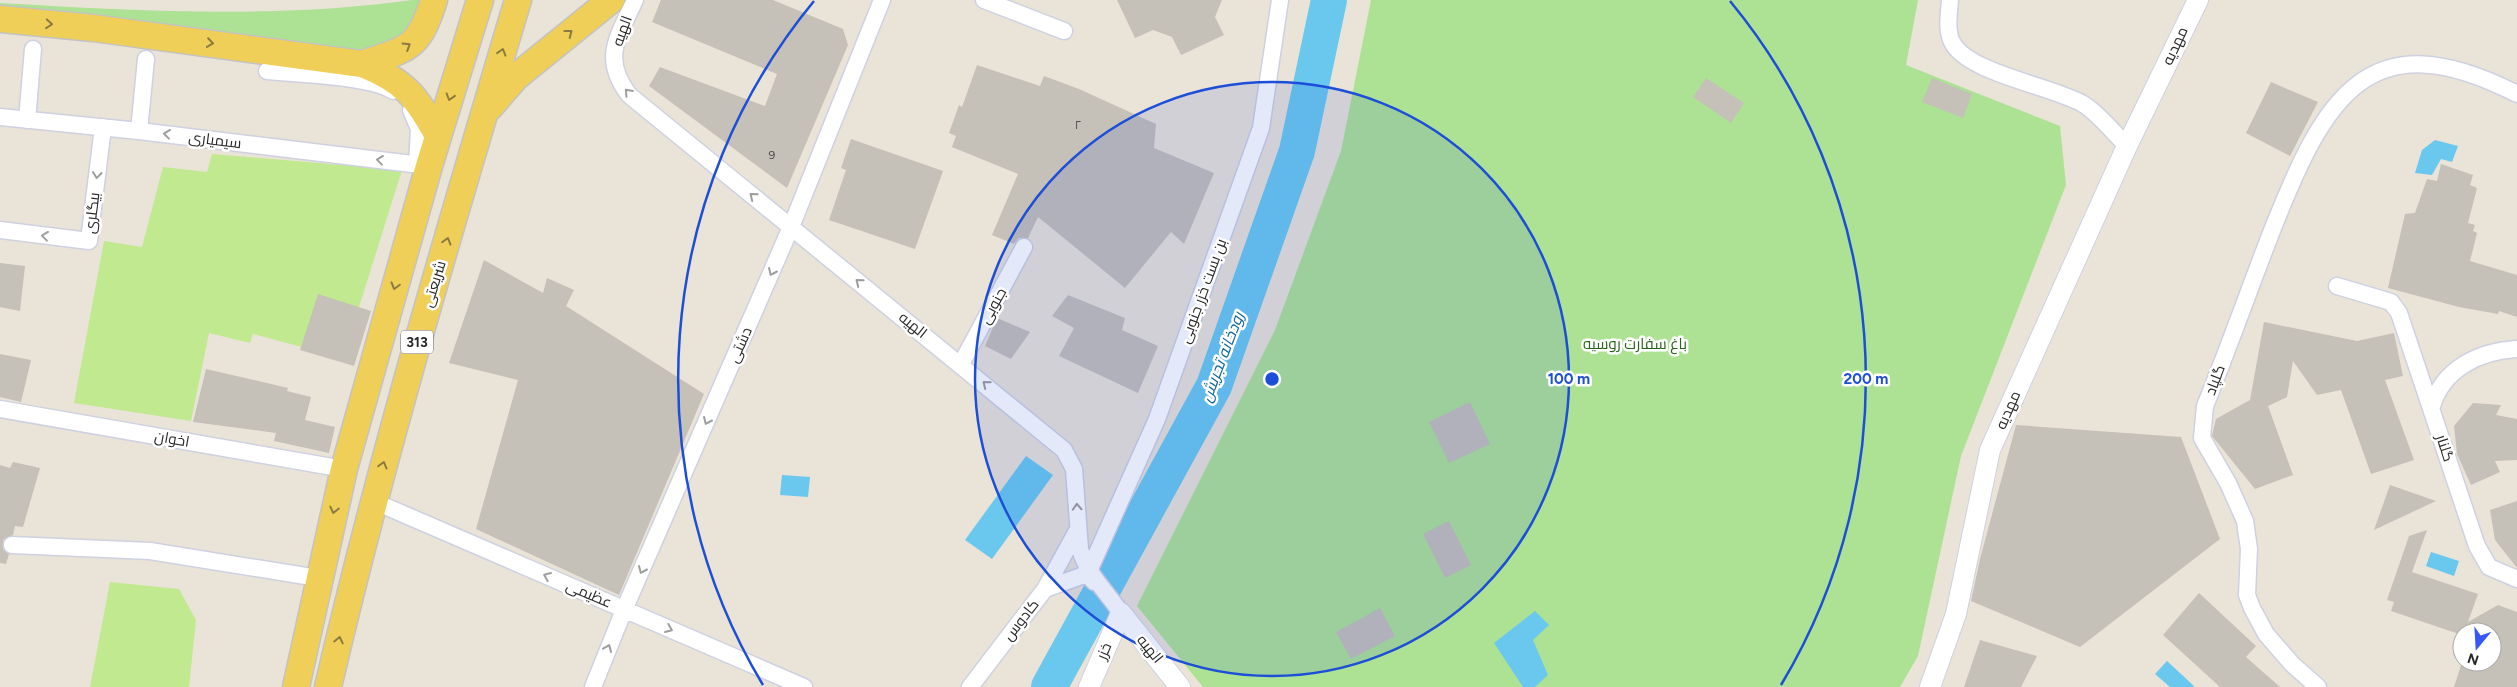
<svg xmlns="http://www.w3.org/2000/svg" width="2517" height="687" font-family="Figtree,Cairo,sans-serif">
  <style>
    .green { fill: #ade294 }
    .pitch { fill: #c1e98f }
    .water { fill: #6ac8ee }
    .lines { fill: none; stroke-linecap: round; stroke-linejoin: round }
    .river { stroke: #6ac8ee; stroke-width: 36 }
    .building { fill: #c5c0b8 }
    .minor-casing { stroke: #ced1e1; stroke-width: 19 }
    .tertiary-casing { stroke: #ced1e1; stroke-width: 22 }
    .primary-casing { stroke: #c3c3c3; stroke-width: 29 }
    .minor { stroke: #fff; stroke-width: 16 }
    .tertiary { stroke: #fff; stroke-width: 20 }
    .primary { stroke: #f0cf58; stroke-width: 26 }
    .oneway { stroke: #8c7b40 }
    .oneway2 { stroke: #9e9e9e }
    .ring { fill: none; stroke: #1d4ed8; stroke-width: 2.5 }
    .labels { text-anchor: middle; dominant-baseline: central; stroke-width: 5; stroke-linejoin: round; paint-order: stroke }
    .number-label { font-size: 12px; fill: #4e4d4b }
    .shield { fill: #fff; stroke: #686868; stroke-width: 1 }
    .shield-label { font-size: 14px; font-weight: bold; fill: #272727 }
    .street-label { font-size: 15px; fill: #272727; stroke: #fff }
    .park-label { font-size: 15px; fill: #276319; stroke: #fff }
    .water-label { font-size: 16px; font-style: italic; fill: #0d6496; stroke: #fff }
    .centre { fill: #1d4ed8; stroke: #fff; stroke-width: 2.5 }
    .ring-label { font-size: 15px; text-anchor: middle; font-weight: bold; fill: #1d4ed8; stroke: #fff; stroke-width: 5; stroke-linejoin: round; paint-order: stroke }
  </style>
  <rect width="100%" height="100%" fill="#eae3d8"/>
  <path class="green" d="M412 0H424C421 8 418 22 413 29 393 51 355 50 328 50L0 5V3C137 11 276 19 412 0Z
    M1371 0H1918L1906 65 2060 126 2066 185 1961 456 1918 656 1900 687H1203L1137 606 1275 330 1341 151Z"/>
  <path class="pitch" d="M212 154 402 170 343 358 253 334 250 343 209 333 191 421 74 403 104 241 142 247 163 167 207 172Z
    M110 582 179 589 196 620 189 687H90Z"/>
  <path class="water" d="M2435 140 2458 146 2452 162 2441 159 2432 175 2415 173 2422 150Z
    M1026 456 1053 475 992 559 965 540Z
    M782 475 810 477 808 497 780 495Z
    M2431 552 2459 561 2454 576 2426 566Z
    M1535 611 1549 625 1533 640 1548 675 1535 687H1523L1494 643Z
    M2167 661 2194 686 2193 687H2170L2155 674Z"/>
  <g class="lines">
    <path class="river" d="M1049 687 1214 386 1297 151 1329 0"/>
  </g>
  <path class="building" d="M661 0H773L843 29 848 45 787 188 649 86 660 67 765 106 777 74 652 22Z
    M1117 0H1222L1215 17 1224 35 1181 55 1172 37 1153 30 1135 38Z
    M977 65 1040 86 1044 76 1079 89 1156 124 1154 148 1214 173 1184 244 1171 232 1125 288 1038 217 1028 238H1019L1014 244 992 235 1018 174 952 147 956 136 949 133 959 105 962 107Z
    M1706 78 1744 103 1731 123 1693 97Z
    M1932 78 1972 94 1963 118 1922 102Z
    M2271 82 2318 102 2290 156 2246 133Z
    M851 139 943 171 915 249 829 220 846 170 841 168Z
    M2441 164 2473 175 2470 185 2477 188 2468 223 2475 225 2473 231 2477 233 2470 261 2517 275V317L2499 311 2498 314 2459 307 2388 288 2405 214 2415 213 2427 179 2437 181Z
    M484 260 543 293 547 278 574 290 566 306 704 394 619 595 476 529 518 380 449 363Z
    M0 263 25 266 20 311 0 307Z
    M318 294 371 311 354 366 300 350Z
    M1068 295 1125 318 1122 330 1158 346 1138 393 1059 356 1074 328 1052 316Z
    M997 318 1030 332 1011 359 985 346Z
    M2264 322 2357 341 2394 333 2403 376 2385 380 2414 460 2371 474 2341 390 2317 395 2293 361 2287 397 2268 406 2293 475 2255 489 2212 436 2216 419 2250 400Z
    M0 354 31 360 21 402 0 397Z
    M206 369 288 388 287 391 311 397 305 420 335 427 329 453 274 441 276 433 193 422Z
    M1470 402 1490 444 1449 463 1429 422Z
    M2473 403 2501 405 2496 415 2517 419V460L2495 461 2500 472 2471 485 2457 454 2454 426Z
    M2016 425 2181 437 2220 539 2080 647 1971 601 1980 559Z
    M13 462 40 468 23 527 15 526 13 535 3 540V549L9 554 6 564 0 563V465L10 468Z
    M2390 485 2436 501 2374 530Z
    M2517 501V568L2495 540 2490 510Z
    M1449 521 1471 565 1445 578 1423 534Z
    M2427 530 2412 572 2478 594 2468 622 2498 605 2517 612V687H2454L2462 662H2492V632H2462V635L2391 611 2394 602 2387 600 2409 536Z
    M2199 593 2256 646 2246 657 2280 687H2220L2163 635Z
    M1380 608 1395 636 1351 659 1336 632Z
    M1980 640 2037 656 2021 687H1964Z"/>
  <g class="lines">
    <defs>
      <path id="minor" d="M635 0C618 37 601 58 629 95L1064 450 1074 469 1080 549C1087 574 1107 592 1121 613
        M984 0 1064 31
        M1950 0C1949 13 1946 30 1952 42 1967 73 2052 86 2083 104 2097 112 2115 134 2127 146
        M267 71C297 74 371 76 393 91
        M411 110 419 129 417 164
        M0 117 139 131 429 166
        M27 120 33 49
        M139 131 146 59
        M0 230 89 241 103 127
        M2337 286 2391 302 2399 313 2477 546 2489 567 2517 579
        M961 364 1024 247
        M2432 406C2443 369 2479 351 2517 349
        M0 409 344 469
        M373 501 804 687
        M12 545 150 551 318 578
        M1089 571 1157 419 1261 128 1280 0
        M1045 589 1078 529
        M593 687 624 610 791 227 882 0
        M970 687 1045 589 1087 574 1094 582
        M2318 687 2292 664 2266 634 2252 608 2247 595 2249 549 2245 521 2228 483 2202 438 2205 406C2229 347 2250 287 2273 228 2324 100 2367 17 2517 94"/>
      <path id="tertiary" d="M1087 574 1089 571
        M1089 687 1121 613 1180 687
        M1930 687 1956 614 1990 450 2127 146 2198 0"/>
      <path id="primary" d="M0 19 93 28 362 64C405 81 417 97 438 136
        M362 64C409 48 418 50 434 0
        M490 107 516 77 611 0
        M296 687 344 469 429 166 480 0
        M328 687C382 455 450 228 518 0"/>
    </defs>
    <use href="#minor" class="minor-casing"/>
    <use href="#tertiary" class="tertiary-casing"/>
    <use href="#primary" class="primary-casing"/>
    <use href="#minor" class="minor"/>
    <use href="#tertiary" class="tertiary"/>
    <use href="#primary" class="primary"/>
  </g>
  <defs><path id="oneway-chevron" d="M-2-3.5L2.5 0L-2 3.5" fill="none" stroke-width="1.6" stroke-linecap="round" stroke-linejoin="round" transform="scale(1.25)"/></defs>
  <g class="oneway">
    <use href="#oneway-chevron" transform="translate(49 24) rotate(5)"/>
    <use href="#oneway-chevron" transform="translate(569 33) rotate(-38)"/>
    <use href="#oneway-chevron" transform="translate(210 43) rotate(8)"/>
    <use href="#oneway-chevron" transform="translate(407 46) rotate(-32)"/>
    <use href="#oneway-chevron" transform="translate(502 52) rotate(-73)"/>
    <use href="#oneway-chevron" transform="translate(450 97) rotate(107)"/>
    <use href="#oneway-chevron" transform="translate(447 241) rotate(-74)"/>
    <use href="#oneway-chevron" transform="translate(395 286) rotate(106)"/>
    <use href="#oneway-chevron" transform="translate(383 465) rotate(-75)"/>
    <use href="#oneway-chevron" transform="translate(334 510) rotate(103)"/>
    <use href="#oneway-chevron" transform="translate(339 640) rotate(-77)"/>
  </g>
  <g class="oneway2">
    <use href="#oneway-chevron" transform="translate(628 92) rotate(-132)"/>
    <use href="#oneway-chevron" transform="translate(167 134) rotate(-173)"/>
    <use href="#oneway-chevron" transform="translate(380 160) rotate(-173)"/>
    <use href="#oneway-chevron" transform="translate(97 175) rotate(97)"/>
    <use href="#oneway-chevron" transform="translate(753 196) rotate(-141)"/>
    <use href="#oneway-chevron" transform="translate(45 236) rotate(-173)"/>
    <use href="#oneway-chevron" transform="translate(772 272) rotate(114)"/>
    <use href="#oneway-chevron" transform="translate(859 282) rotate(-141)"/>
    <use href="#oneway-chevron" transform="translate(986 384) rotate(-141)"/>
    <use href="#oneway-chevron" transform="translate(707 421) rotate(114)"/>
    <use href="#oneway-chevron" transform="translate(1077 507) rotate(-93)"/>
    <use href="#oneway-chevron" transform="translate(642 570) rotate(114)"/>
    <use href="#oneway-chevron" transform="translate(547 576) rotate(-157)"/>
    <use href="#oneway-chevron" transform="translate(669 629) rotate(23)"/>
    <use href="#oneway-chevron" transform="translate(608 648) rotate(-68)"/>
  </g>
  <circle cx="1272" cy="379" r="297" fill="#1d4ed8" fill-opacity=".12"/>
  <g class="ring">
    <circle cx="1272" cy="379" r="297"/>
    <path d="M763 685A594 594 0 0 1 814 1M1730 1A594 594 0 0 1 1781 685"/>
  </g>
  <g class="labels">
    <g class="number-label">
      <text x="1078" y="125">۲</text>
      <text x="772" y="155">9</text>
    </g>
    <rect class="shield" x="401" y="330.5" width="32" height="23" rx="4"/>
    <g class="shield-label">
      <text x="417" y="342">313</text>
    </g>
    <g class="street-label">
      <text transform="translate(622 31) rotate(-70)">الهیه</text>
      <text transform="translate(2175 46) rotate(-65)">مهدیه</text>
      <text transform="translate(215 140) rotate(7)">سیمیاری</text>
      <text transform="translate(92 213) rotate(-83)">بیگلری</text>
      <text transform="translate(434 284) rotate(-73)">شریعتی</text>
      <text transform="translate(1203 291) rotate(-70)">بن بست خزر جنوبی</text>
      <text transform="translate(993 306) rotate(-61)">جنوبی</text>
      <text transform="translate(913 325) rotate(39)">الهیه</text>
      <text transform="translate(740 345) rotate(-66)">دشتی</text>
      <text transform="translate(2215 380) rotate(-69)">گلپاد</text>
      <text transform="translate(2008 410) rotate(-66)">مهدیه</text>
      <text transform="translate(172 439) rotate(10)">اخوان</text>
      <text transform="translate(2445 448) rotate(72)">گلنار</text>
      <text transform="translate(589 594) rotate(23)">عظیمی</text>
      <text transform="translate(1021 620) rotate(-52)">کادوس</text>
      <text transform="translate(1150 649) rotate(51)">الهیه</text>
      <text transform="translate(1104 651) rotate(-67)">خزر</text>
    </g>
    <g class="park-label">
      <text x="1635" y="344">باغ سفارت روسیه</text>
    </g>
    <g class="water-label">
      <text transform="translate(1222 357) rotate(-69)">رودخانه تجریش</text>
    </g>
  </g>
  <circle cx="1272" cy="379" r="8" class="centre"/>
  <g class="ring-label">
    <text x="1569" y="384">100 m</text>
    <text x="1866" y="384">200 m</text>
  </g>
  <g transform="translate(2477 647) rotate(198)"><circle r="24" fill="#ffffff" stroke="#a9a9a9"/>
  <path d="M0-4L9 19L0 12L-9 19Z" fill="#3657f9"/>
  <text y="-8" font-size="14" font-weight="bold" text-anchor="middle" fill="#272727">N</text>
  </g>
</svg>
